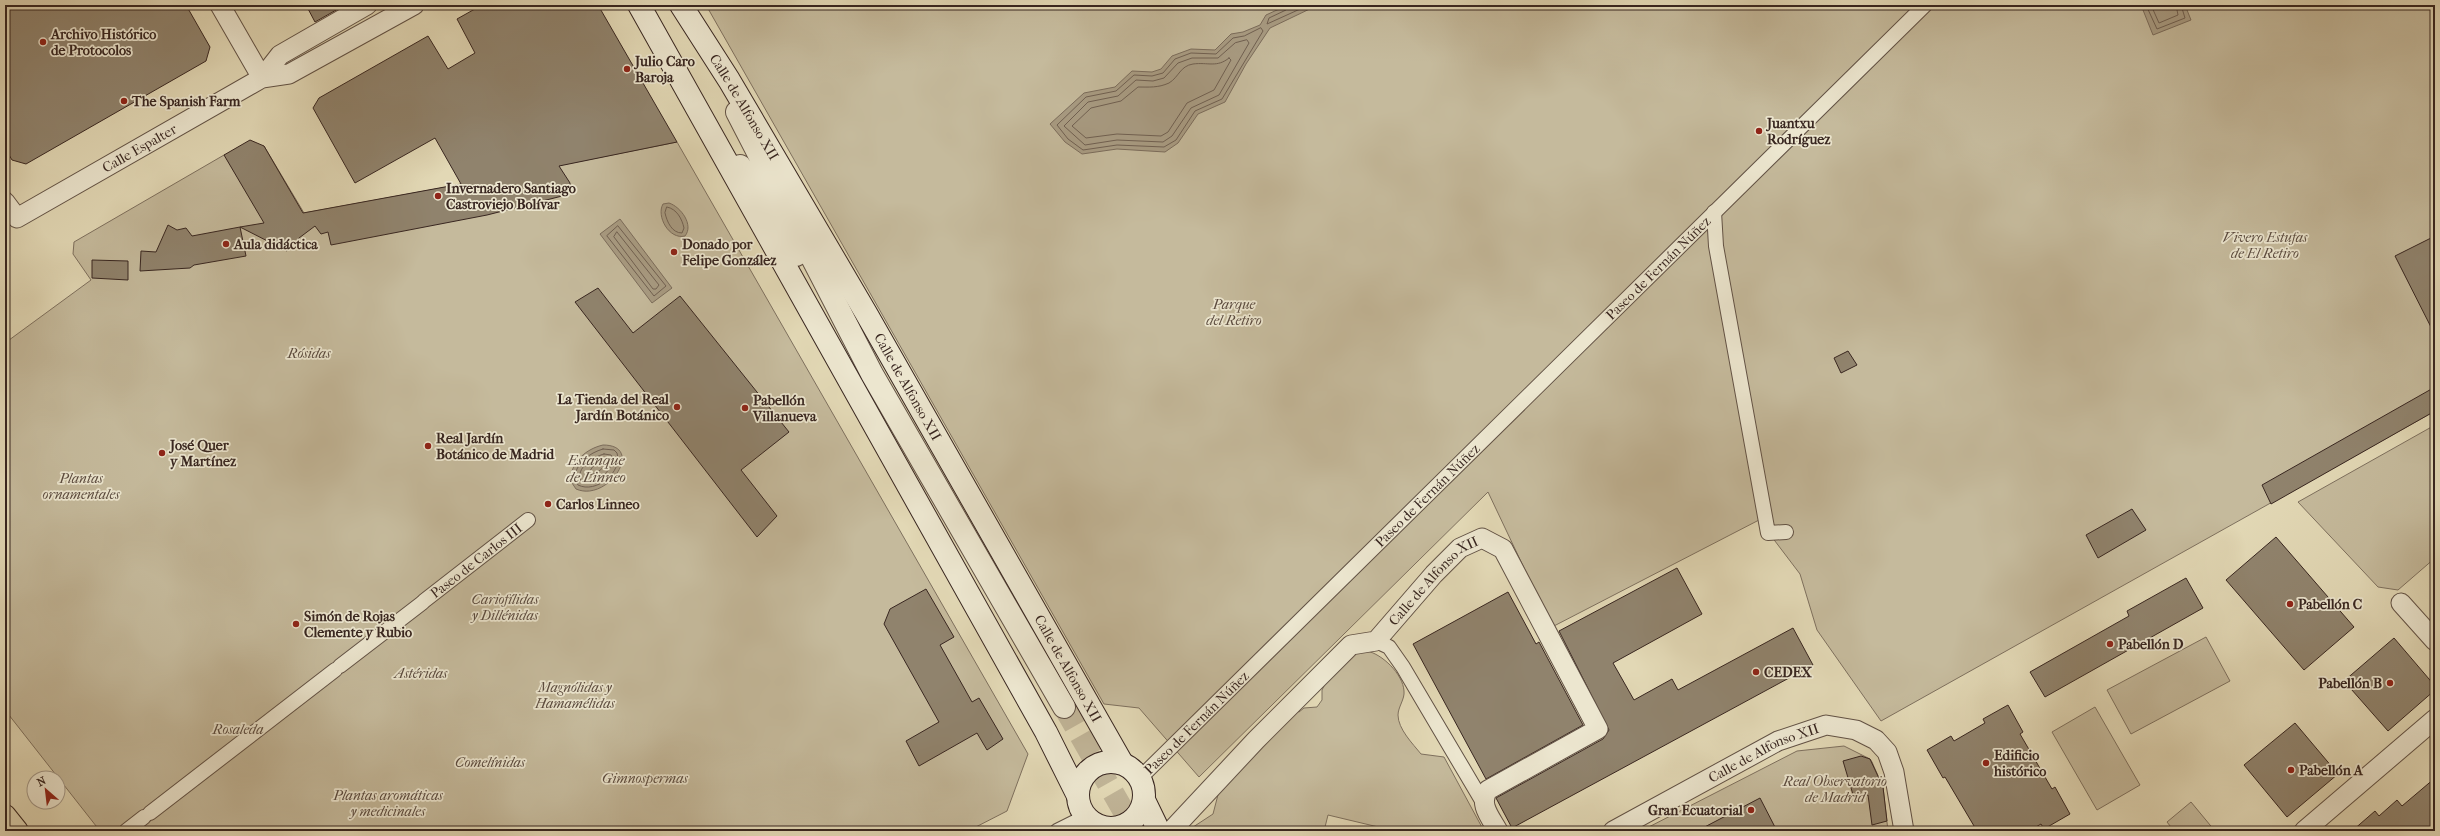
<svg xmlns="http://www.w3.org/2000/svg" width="2440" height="836" font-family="'IM FELL French Canon',serif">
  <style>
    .green { fill: #c5ba9c; stroke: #7e705e }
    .water { fill: #a89b82; stroke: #7b6c5b }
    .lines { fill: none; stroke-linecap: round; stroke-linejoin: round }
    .shore { stroke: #706051; stroke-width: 1 }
    .building { fill: #90836d; stroke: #382620 }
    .tertiary-tunnel { stroke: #c0b497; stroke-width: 22; stroke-dasharray: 22 11; stroke-linecap: butt }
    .pedestrian-casing { stroke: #625245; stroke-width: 16 }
    .minor-casing { stroke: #625245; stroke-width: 21 }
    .tertiary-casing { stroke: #625245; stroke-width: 24 }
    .secondary-casing { stroke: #382620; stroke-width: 24 }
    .trunk-casing { stroke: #382620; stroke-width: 24 }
    .pedestrian { stroke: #ece6cf; stroke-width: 14 }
    .minor { stroke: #ece6cf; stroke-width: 19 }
    .tertiary { stroke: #ece6cf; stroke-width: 22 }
    .secondary { stroke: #ece6cf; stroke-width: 22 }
    .trunk { stroke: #e2d8b5; stroke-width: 22 }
    .poi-dot { fill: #8f2418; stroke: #ece6cf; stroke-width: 1.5 }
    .labels { text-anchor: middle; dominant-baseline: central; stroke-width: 3.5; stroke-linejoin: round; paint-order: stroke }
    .poi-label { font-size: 14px; font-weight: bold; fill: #382620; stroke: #ece6cf; text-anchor: start }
    .street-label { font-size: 14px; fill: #382620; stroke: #ece6cf }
    .park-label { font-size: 14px; font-style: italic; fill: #5b4b3f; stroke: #ece6cf }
    .water-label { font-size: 15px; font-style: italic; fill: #5a493d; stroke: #ece6cf }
  </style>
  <rect width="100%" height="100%" fill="#e2d8b5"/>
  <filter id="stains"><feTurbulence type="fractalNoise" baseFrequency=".005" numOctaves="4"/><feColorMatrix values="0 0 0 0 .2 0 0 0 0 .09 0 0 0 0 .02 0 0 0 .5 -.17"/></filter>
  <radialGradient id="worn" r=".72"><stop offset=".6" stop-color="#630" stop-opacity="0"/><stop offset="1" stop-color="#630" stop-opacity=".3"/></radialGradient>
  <path class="green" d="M706 5H2435V411L1881 721 1817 630 1800 574 1759 520 1552 627 1488 492 1199 777 1139 708 1104 704Z
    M677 142 1028 754 1007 811 968 831H100L5 710V343L91 280 73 254 74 242 224 155 264 146 304 213 496 178Z
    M2435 425V558L2398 590 2378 587 2298 502Z
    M2206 637 2230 681 2131 734 2107 690Z
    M1367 651C1382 654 1403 674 1404 691 1405 699 1398 707 1398 715 1398 729 1413 744 1421 754L1444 757 1484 831H1395L1328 815 1324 831H1187L1213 814 1220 787 1295 710 1299 712 1304 708 1317 707 1322 700V690L1329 676 1353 654Z
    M2095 707 2140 785 2097 810 2052 732Z
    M1844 746 1870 759 1872 762 1883 787 1888 831H1641L1797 751Z
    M2191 802 2215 831H2174L2167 822Z"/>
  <path class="water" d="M1064 5H1124L1079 8Z
    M1288 5H1318L1270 28 1246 64 1225 102 1198 114 1178 143 1165 152 1117 149 1082 154 1065 142 1050 124 1084 93 1115 87 1132 71 1152 72 1161 69 1172 56 1191 49 1215 50 1231 34 1243 32 1260 25 1266 15Z
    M2141 5H2185L2191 20 2153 35Z
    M669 203C681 207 694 225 685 236 669 240 656 216 663 204Z
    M620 219 672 288 652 303 600 234Z
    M603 445C646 445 608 503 576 489L570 480C572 461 586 449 603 445Z"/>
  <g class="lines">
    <path class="shore" d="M1288 5 1286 10 1269 18 1267 24 1309 5
      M2146 5 2157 29 2185 18 2181 5
      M2151 5 2159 23 2178 15 2176 5
      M1261 28 1263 31 1222 99 1195 111 1176 140 1164 147 1117 145 1083 150 1068 139 1057 125 1086 97 1116 91 1134 75 1152 76 1163 73 1175 59 1191 53 1216 54 1233 38 1244 36Z
      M1247 40 1249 43 1219 95 1191 108 1172 136 1163 142 1117 140 1085 145 1064 126 1088 102 1118 96 1136 80 1153 81 1164 78 1178 63 1192 58H1218L1235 43Z
      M1229 58 1231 60 1214 90 1187 103 1168 132 1161 136 1117 134 1086 138 1072 126 1091 108 1121 101 1138 87C1149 87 1158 88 1169 83 1179 77 1180 66 1193 64 1208 62 1217 68 1229 58Z
      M667 207C677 209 682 219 684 228L682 233C672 233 667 222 665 213Z
      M618 226 666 286 654 296 607 236Z
      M617 232 659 285 656 289H653L614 237Z
      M603 449 614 450 617 453C623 472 596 494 578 485L574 479C576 463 589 453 603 449Z
      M604 454 611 455 613 458C612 472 595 486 581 481 575 468 593 457 604 454Z
      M604 460 606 462C603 470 595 475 587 475L594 465Z"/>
  </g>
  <path class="building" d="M5 5H186L210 47 206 61 26 164 12 160 5 148Z
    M306 5H345L315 22Z
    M482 5H598L677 142 559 166 570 183V194L487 215 331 245 328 232 321 234 315 226 299 238 287 251 240 227 264 223 224 155 250 140 264 146 303 213 461 184 435 138 355 183 313 108 319 98 428 36 448 69 475 53 457 19Z
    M168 225 177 230 186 228 192 236 240 227 246 256 194 265 190 268 140 271 141 251 156 252Z
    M2435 236V335L2395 256Z
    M92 260 128 261V280L92 278Z
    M598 288 633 333 680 296 789 432 741 470 777 516 757 537 575 302Z
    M1848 351 1857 365 1841 373 1834 358Z
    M2435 387V411L2271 504 2262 485Z
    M2132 509 2146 530 2098 558 2086 535Z
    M2276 537 2354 627 2304 670 2226 580Z
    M1677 568 1702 614 1613 663 1634 700 1672 679 1678 690 1793 628 1813 665 1512 828 1496 798 1603 739 1609 730 1559 631Z
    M2186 578 2203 608 2045 697 2030 672 2129 616 2127 611Z
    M926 589 954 637 940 645 972 702 979 698 1003 739 987 750 977 733 919 766 906 741 939 722 884 624 890 609Z
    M1508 592 1536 644 1539 642 1583 725 1486 779 1413 644Z
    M2394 638 2435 686V690L2388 731 2344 681Z
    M2008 705 2023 732 2020 734 2052 789 2055 787 2070 814 2044 829 2041 824 2029 831H1977L1945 777 1943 778 1927 750 1951 736 1954 741 1985 723 1983 719Z
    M2295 723 2338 774 2287 817 2244 765Z
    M1861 756 1870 759 1883 787 1887 821 1872 825 1868 795 1854 798 1843 761Z
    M2435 778V831H2352L2375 811 2379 816 2397 800 2402 806Z
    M1760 798 1777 831H1697Z"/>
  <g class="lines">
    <path class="tertiary-tunnel" d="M1064 707 1135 831"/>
    <defs>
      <g id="pedestrian">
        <path d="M1714 212 1716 246 1768 533 1786 532"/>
        <path id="s1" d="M424 601 528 520"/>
        <path d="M1376 641 1389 647 1403 667 1484 804"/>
        <path d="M340 666 422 603"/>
        <path id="s2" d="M1140 778 1925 5"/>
        <path d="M150 813 335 670"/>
        <path d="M126 831 144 817"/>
        <path d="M1057 831 1085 817"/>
      </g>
      <g id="minor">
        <path d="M220 5 262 78"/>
        <path d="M262 78 280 55 367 5"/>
        <path id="s3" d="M5 202 17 218 262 78 289 74 414 5"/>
        <path d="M2401 603 2435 641"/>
        <path id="s4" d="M1171 831 1256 740 1351 645 1376 641 1434 574 1460 548 1482 538 1503 549 1598 729 1488 790C1478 804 1491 818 1498 831"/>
        <path id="s5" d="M1613 831 1778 741 1826 725 1856 730 1876 740 1887 752 1894 772 1904 831"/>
        <path d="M2304 831 2435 719"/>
      </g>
      <path id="tertiary" d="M737 112 872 374 1064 707
        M740 166 796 255"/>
      <g id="secondary">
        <path d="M639 5 1046 732 1077 794"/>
        <path id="s6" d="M681 5 729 80 866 313 1122 763"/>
        <circle cx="1111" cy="795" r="33"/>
        <path d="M1144 800 1159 831"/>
      </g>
      <path id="trunk" d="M5 816 17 831"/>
    </defs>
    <use href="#pedestrian" class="pedestrian-casing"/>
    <use href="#minor" class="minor-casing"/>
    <use href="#tertiary" class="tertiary-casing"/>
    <use href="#secondary" class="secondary-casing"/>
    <use href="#trunk" class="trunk-casing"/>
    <use href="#pedestrian" class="pedestrian"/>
    <use href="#minor" class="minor"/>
    <use href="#tertiary" class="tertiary"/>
    <use href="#secondary" class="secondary"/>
    <use href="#trunk" class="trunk"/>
  </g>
  <g class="poi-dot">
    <circle cx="43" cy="42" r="4"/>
    <circle cx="627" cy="69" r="4"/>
    <circle cx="124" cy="101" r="4"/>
    <circle cx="1759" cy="131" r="4"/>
    <circle cx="438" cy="196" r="4"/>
    <circle cx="226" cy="244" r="4"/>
    <circle cx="674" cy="252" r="4"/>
    <circle cx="677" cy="407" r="4"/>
    <circle cx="745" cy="408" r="4"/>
    <circle cx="428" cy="446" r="4"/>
    <circle cx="162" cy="453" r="4"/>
    <circle cx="548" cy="504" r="4"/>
    <circle cx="2290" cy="604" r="4"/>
    <circle cx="296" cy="624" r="4"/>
    <circle cx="2110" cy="644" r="4"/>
    <circle cx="1756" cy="672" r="4"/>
    <circle cx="2390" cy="683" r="4"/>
    <circle cx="1986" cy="763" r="4"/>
    <circle cx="2291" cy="770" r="4"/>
    <circle cx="1751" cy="810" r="4"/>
  </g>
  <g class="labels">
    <g class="poi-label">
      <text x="51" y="34">Archivo Histórico<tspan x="51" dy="16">de Protocolos</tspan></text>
      <text x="635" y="61">Julio Caro<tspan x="635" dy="16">Baroja</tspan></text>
      <text x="132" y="101">The Spanish Farm</text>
      <text x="1767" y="123">Juantxu<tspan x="1767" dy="16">Rodríguez</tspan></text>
      <text x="446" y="188">Invernadero Santiago<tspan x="446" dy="16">Castroviejo Bolívar</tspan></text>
      <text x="234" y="244">Aula didáctica</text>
      <text x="682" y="244">Donado por<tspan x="682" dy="16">Felipe González</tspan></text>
      <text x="669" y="399" text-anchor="end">La Tienda del Real<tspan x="669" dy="16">Jardín Botánico</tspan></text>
      <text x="753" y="400">Pabellón<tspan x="753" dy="16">Villanueva</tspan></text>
      <text x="436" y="438">Real Jardín<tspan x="436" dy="16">Botánico de Madrid</tspan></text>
      <text x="170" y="445">José Quer<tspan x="170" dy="16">y Martínez</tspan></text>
      <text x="556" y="504">Carlos Linneo</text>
      <text x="2298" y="604">Pabellón C</text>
      <text x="304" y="616">Simón de Rojas<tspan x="304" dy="16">Clemente y Rubio</tspan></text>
      <text x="2118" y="644">Pabellón D</text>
      <text x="1764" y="672">CEDEX</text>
      <text x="2382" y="683" text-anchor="end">Pabellón B</text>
      <text x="1994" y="755">Edificio<tspan x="1994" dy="16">histórico</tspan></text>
      <text x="2299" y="770">Pabellón A</text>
      <text x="1743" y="810" text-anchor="end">Gran Ecuatorial</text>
    </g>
    <g class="street-label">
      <text stroke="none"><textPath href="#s6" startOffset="120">Calle de Alfonso XII</textPath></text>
      <text stroke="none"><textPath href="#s3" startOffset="161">Calle Espalter</textPath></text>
      <text stroke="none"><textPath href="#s2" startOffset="727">Paseo de Fernán Núñez</textPath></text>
      <text stroke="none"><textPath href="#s6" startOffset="444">Calle de Alfonso XII</textPath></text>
      <text stroke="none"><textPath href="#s2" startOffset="403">Paseo de Fernán Núñez</textPath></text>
      <text stroke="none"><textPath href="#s1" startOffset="66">Paseo de Carlos III</textPath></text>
      <text stroke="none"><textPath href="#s4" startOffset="368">Calle de Alfonso XII</textPath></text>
      <text stroke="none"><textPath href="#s6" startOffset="768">Calle de Alfonso XII</textPath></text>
      <text stroke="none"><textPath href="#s2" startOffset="79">Paseo de Fernán Núñez</textPath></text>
      <text stroke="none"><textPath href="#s5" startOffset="170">Calle de Alfonso XII</textPath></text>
    </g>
    <g class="park-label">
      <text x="2265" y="237">Vivero Estufas<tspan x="2265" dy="16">de El Retiro</tspan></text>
      <text x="1234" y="304">Parque<tspan x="1234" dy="16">del Retiro</tspan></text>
      <text x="309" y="353">Rósidas</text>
      <text x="81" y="478">Plantas<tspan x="81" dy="16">ornamentales</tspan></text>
      <text x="505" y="599">Cariofílidas<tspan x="505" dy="16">y Dillénidas</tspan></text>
      <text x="421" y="673">Astéridas</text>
      <text x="575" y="687">Magnólidas y<tspan x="575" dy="16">Hamamélidas</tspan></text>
      <text x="238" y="729">Rosaleda</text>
      <text x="490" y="762">Comelínidas</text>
      <text x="645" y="778">Gimnospermas</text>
      <text x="1835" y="781">Real Observatorio<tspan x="1835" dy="16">de Madrid</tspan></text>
      <text x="388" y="795">Plantas aromáticas<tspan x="388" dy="16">y medicinales</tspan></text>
    </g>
    <g class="water-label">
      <text x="596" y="460">Estanque<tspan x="596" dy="17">de Linneo</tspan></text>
    </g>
  </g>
  <rect width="2440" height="836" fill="none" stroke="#e2d8b5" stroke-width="20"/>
  <rect x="6" y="6" width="2428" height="824" fill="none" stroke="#382620" stroke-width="2"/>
  <rect x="10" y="10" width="2420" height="816" fill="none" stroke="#382620"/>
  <g transform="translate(46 790) rotate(332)"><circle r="19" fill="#ece6cf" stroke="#a49989"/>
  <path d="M0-3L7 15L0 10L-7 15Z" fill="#8f2418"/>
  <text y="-6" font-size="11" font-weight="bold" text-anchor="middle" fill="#382620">N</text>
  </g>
  <rect width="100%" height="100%" filter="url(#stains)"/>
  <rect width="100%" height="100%" fill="url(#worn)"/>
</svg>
